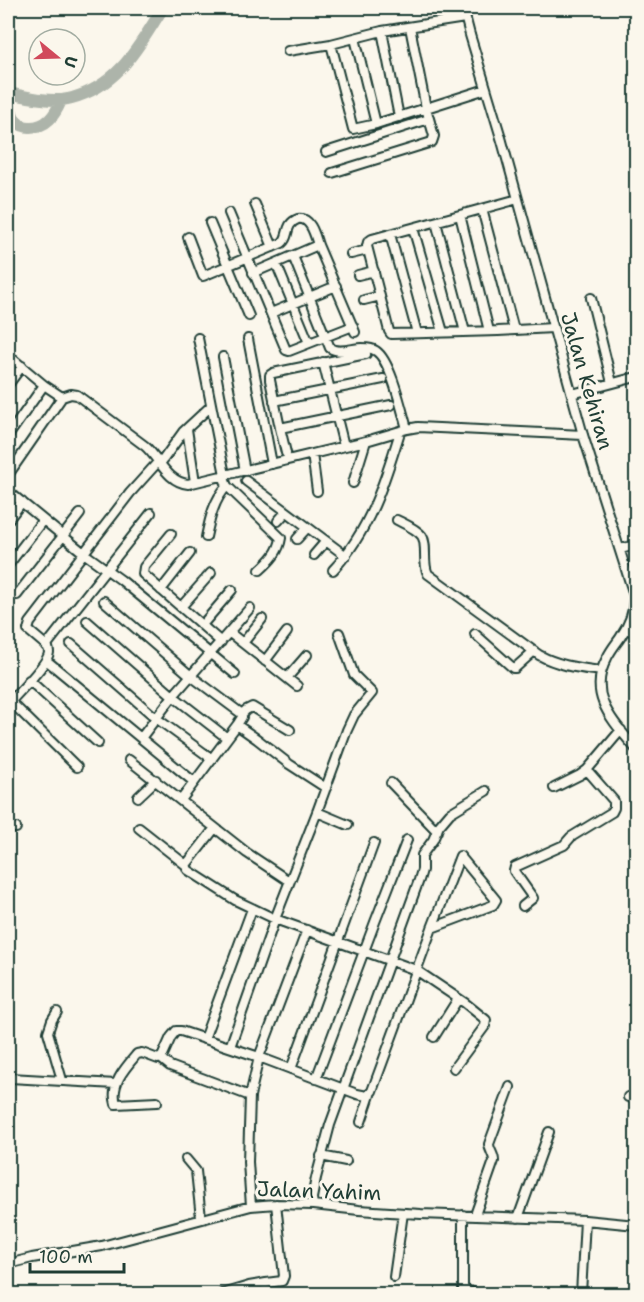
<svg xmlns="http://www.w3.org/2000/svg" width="644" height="1302" font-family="'Shantell Sans',sans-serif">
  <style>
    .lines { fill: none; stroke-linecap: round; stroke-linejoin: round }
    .river { stroke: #adb4aa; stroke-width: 12 }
    .minor-tunnel { stroke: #cfd2c7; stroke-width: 8; stroke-dasharray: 8 4; stroke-linecap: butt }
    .minor-casing { stroke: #1f3d34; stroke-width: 12 }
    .minor { stroke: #fbf7ec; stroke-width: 8 }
    .labels { text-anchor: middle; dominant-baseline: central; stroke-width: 6; stroke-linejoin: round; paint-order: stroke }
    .street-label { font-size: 21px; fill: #1f3d34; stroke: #fbf7ec }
  </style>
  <rect width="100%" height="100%" fill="#fbf7ec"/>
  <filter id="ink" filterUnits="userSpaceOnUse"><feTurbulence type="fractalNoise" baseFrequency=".0167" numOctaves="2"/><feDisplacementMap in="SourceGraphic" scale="12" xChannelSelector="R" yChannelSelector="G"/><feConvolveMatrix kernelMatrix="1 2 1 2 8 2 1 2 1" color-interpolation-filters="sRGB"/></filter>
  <g filter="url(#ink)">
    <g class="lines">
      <path class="river" d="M8 93C24 96 42 101 59 100 63 100 68 99 72 98 120 85 139 45 163 8
        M8 100C10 106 12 117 17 122 21 126 25 127 30 127 47 127 55 115 61 101"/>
      <path class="minor-tunnel" d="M474 1293 489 1294"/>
      <defs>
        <path id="minor" d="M463 8 470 35 502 141 583 435 634 595C635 611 629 625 620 638 615 645 610 651 607 658 586 696 614 722 636 749
          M382 31 399 117
          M355 38 376 124
          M331 44 353 129 376 124 486 89
          M288 51 331 44 382 31 465 18
          M326 152 429 119
          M332 173 432 142 434 136 426 108 410 27
          M518 199 372 239 368 242 367 246 389 331 391 334 498 331 553 328
          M255 204 273 247
          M482 209 514 330
          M229 213 286 350 289 351 353 326
          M460 215 489 331
          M436 222 465 332
          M210 223 249 316
          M413 228 443 332
          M390 234 417 333
          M188 237 203 276 282 243C288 238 286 232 290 225 292 222 295 220 298 219 311 217 315 236 318 245
          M351 254 368 250
          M293 256 330 348C339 354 352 348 362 348 367 348 372 348 376 351 391 361 402 411 407 429
          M276 263 309 343
          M253 273 318 245 355 332
          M358 275 374 271
          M591 298 612 383
          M364 300 380 296
          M271 313 336 286
          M198 338 225 475
          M248 339 272 464
          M8 355 44 385 62 397
          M223 357 245 471
          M323 362 344 446
          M8 385 22 366
          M572 394 636 377
          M274 401 383 379
          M280 428 270 380V375L273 373 366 354
          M187 429 195 482
          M8 436 44 385
          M286 453 280 428 391 405
          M312 454 317 491
          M160 464 183 432 211 406
          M8 475 62 397 71 394 77 395 145 446C159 458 167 482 188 484L366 441 407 429 418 427 583 435
          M223 475 227 486 281 538C279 552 270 561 260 570
          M246 481 346 556
          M353 483 366 441
          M8 491 85 554 121 580 235 674
          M8 520 22 502
          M397 520C405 524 417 529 422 536 428 545 422 563 428 574L539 655C559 666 580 668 601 671
          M278 521 286 512
          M171 534 144 567 143 574 221 642
          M206 537C210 518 214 500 227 486
          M297 539 307 528
          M620 549 636 545
          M314 555 326 541
          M9 564 43 520
          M333 570C369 532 385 481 400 432
          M161 590 190 553
          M17 595 80 514
          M104 601 191 676 242 714V717L237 725 181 800
          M181 607 211 573
          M87 621 173 696 227 738
          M202 625 232 590
          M626 629 636 633
          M230 633 297 686
          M475 634 513 668H515L534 651
          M243 643 262 619
          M71 644 156 718 212 759
          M46 646 151 513
          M46 660 194 782
          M265 661 287 632
          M287 678 307 655
          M29 680 98 743
          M10 701 77 767
          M8 704C16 695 49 663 49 652 49 650 48 649 48 647L28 630 30 623 130 493 158 462
          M242 714 246 710 252 707 290 730
          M237 725 257 739 289 764 326 788
          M141 738 173 696 250 608
          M129 760 247 853 289 881
          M391 783 437 831
          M554 788 580 775 587 770 621 730
          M138 797 156 780
          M317 812 348 825
          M8 828H16
          M139 828 186 865
          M215 828 186 865 188 870 235 900 275 919 317 812 347 730 354 715 372 693 354 675 339 633
          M523 906 533 898 514 871 515 867 564 845 571 837 612 812 614 808V801L587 770
          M307 930 259 1057 357 1094 367 1096 372 1091 432 928 460 856 496 900 493 905 432 928
          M57 1012 52 1020 48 1032 62 1080
          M434 1037 458 999
          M204 1039 252 909
          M230 1047 275 919 416 970 465 1003 486 1020 485 1026 454 1068
          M160 1058 170 1066 250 1096
          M291 1069 374 843
          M8 1072 10 1078 116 1084
          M316 1079 375 922 407 840
          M628 1097 636 1098
          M157 1102 116 1104C110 1084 125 1068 137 1054L142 1053 158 1059 162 1057 171 1037 176 1031H181L259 1057 250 1096 248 1162 251 1206
          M361 1122 370 1095
          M321 1156 346 1161
          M186 1159 196 1171 201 1218
          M313 1205 312 1198 316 1178 330 1125 419 880 422 870V855L433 840 439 826 450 813 486 791
          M463 1215V1289L474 1293
          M475 1215 494 1161C494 1154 489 1150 489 1144L510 1087
          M518 1218 549 1132
          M8 1264 32 1258 102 1246 251 1206 276 1204 313 1205 359 1210 421 1214 585 1220 636 1225
          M394 1277 403 1213
          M222 1294 249 1286 266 1283
          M267 1294 266 1283 282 1281 284 1276 276 1204
          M581 1294 585 1220"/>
      </defs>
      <use href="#minor" class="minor-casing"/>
      <use href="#minor" class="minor"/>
    </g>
  </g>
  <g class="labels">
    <g class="street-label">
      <text transform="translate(587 381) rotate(74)">Jalan Kehiran</text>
      <text transform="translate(319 1191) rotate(2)">Jalan Yahim</text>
    </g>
  </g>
  <rect width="644" height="1302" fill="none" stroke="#fbf7ec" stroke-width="30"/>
  <rect x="15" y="15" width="614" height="1272" fill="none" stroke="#1f3d34" stroke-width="2" filter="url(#ink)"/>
  <g transform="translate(57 57) rotate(109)"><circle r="28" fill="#fbf7ec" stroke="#a3ada2" stroke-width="1.5"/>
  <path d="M0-4.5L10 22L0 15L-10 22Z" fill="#d1495b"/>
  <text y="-9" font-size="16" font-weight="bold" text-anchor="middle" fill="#1f3d34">U</text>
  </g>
  <path d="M30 1263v9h94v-9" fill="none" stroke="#1f3d34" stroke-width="3"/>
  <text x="39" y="1263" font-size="18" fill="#1f3d34" stroke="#fbf7ec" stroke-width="4.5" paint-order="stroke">100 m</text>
</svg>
